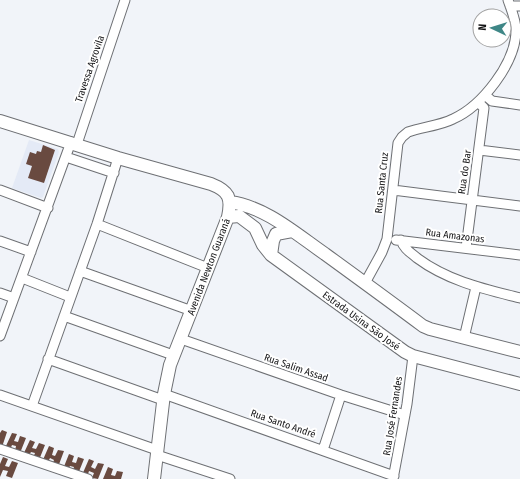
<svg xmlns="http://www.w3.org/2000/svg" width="520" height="479" font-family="'Fira Sans Condensed',sans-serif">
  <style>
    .built { fill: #e4eaf6 }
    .building { fill: #694a40 }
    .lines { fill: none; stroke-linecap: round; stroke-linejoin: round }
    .minor-casing { stroke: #6e7074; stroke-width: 11 }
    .major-casing { stroke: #6e7074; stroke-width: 14 }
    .minor { stroke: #fff; stroke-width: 9 }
    .major { stroke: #fff; stroke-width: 12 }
    .labels { text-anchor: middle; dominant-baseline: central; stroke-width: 4; stroke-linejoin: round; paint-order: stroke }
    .street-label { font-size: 10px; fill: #131315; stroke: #fff }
  </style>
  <rect width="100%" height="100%" fill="#f1f4f9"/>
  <path class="built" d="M29 140 58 149 59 152 43 197 41 198 12 188Z"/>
  <path class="building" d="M43 145 55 150 44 183 28 178 32 166 26 164 30 152 36 154 37 151 41 152Z
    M2 430 7 432 2 447 0 446V433Z
    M12 433 17 434 14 441 18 442 20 436 26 438 20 453 15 451 16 446 12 445 10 450 5 448Z
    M30 440 35 442 32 448 36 449 39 443 45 445 39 460 33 458 35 453 31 452 28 457 23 455Z
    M49 446 54 448 52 455 55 456 58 450 64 451 58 467 52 465 54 460 50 458 47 464 42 462Z
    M69 454 74 456 72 462 76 463 78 457 84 459 78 474 72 472 74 467 70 466 67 471 63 469Z
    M3 457 8 459 5 466 9 467 12 461 18 463 12 478 6 476 8 471 3 470 0 477V464Z
    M89 459 94 461 91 467 95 469 98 463 104 464 98 479 92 478 94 473 89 471 87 477 82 475Z
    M108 467 113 469 111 475 115 476 117 471 123 472 121 479H103Z"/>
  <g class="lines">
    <defs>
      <path id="minor" d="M510 6H520
        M485 95 492 101 520 105
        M77 144 125 0
        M479 150 520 155
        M66 157 114 173
        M0 190 48 208
        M393 190 520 206
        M97 224 208 268
        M396 240 520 255
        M401 240C404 249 410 252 417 258 448 281 484 289 520 298
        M0 241 31 252
        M466 248 484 108 478 102
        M80 271 192 311
        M22 278 70 297
        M365 283 382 252 387 239 398 143 402 137 408 132C422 127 439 126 453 119 482 106 516 63 516 30 516 20 511 9 508 0
        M0 293 14 298
        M64 316 173 355
        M0 336 71 142
        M464 338 476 287
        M181 339 341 395 405 415
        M48 359 163 400
        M164 394 394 476
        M0 395 157 450
        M32 406 97 224 118 158
        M0 449 88 479
        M323 450 341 395
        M157 455 230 479
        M393 479 407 404 413 356"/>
      <path id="major" d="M0 121 118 158 211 184C229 191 232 198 228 217L170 365 164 394 154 479
        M230 202C266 207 296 234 325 254 358 278 391 302 423 326L430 329 520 352
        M228 217 239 216 255 228 263 245 271 255 405 352 413 356 520 384
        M271 255 273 241 276 234 292 231"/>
    </defs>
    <use href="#minor" class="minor-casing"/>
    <use href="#major" class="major-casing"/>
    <use href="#minor" class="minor"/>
    <use href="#major" class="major"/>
  </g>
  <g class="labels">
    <g class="street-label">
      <text transform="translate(90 69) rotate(-71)">Travessa Agrovila</text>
      <text transform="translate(465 172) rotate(-82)">Rua do Bar</text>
      <text transform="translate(382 183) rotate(-84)">Rua Santa Cruz</text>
      <text transform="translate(455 236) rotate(7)">Rua Amazonas</text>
      <text transform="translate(209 267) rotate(-69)">Avenida Newton Guaraná</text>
      <text transform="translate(361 321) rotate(36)">Estrada Usina São José</text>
      <text transform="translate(296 368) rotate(19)">Rua Salim Assad</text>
      <text transform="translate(393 416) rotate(-81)">Rua José Fernandes</text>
      <text transform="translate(283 424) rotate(19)">Rua Santo André</text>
    </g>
  </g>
  <g transform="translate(492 28) rotate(274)"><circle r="19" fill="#ffffff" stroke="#a1a1a1"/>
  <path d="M0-3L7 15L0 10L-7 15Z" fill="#3f8787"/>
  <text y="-6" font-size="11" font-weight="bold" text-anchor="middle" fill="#131315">N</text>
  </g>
</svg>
